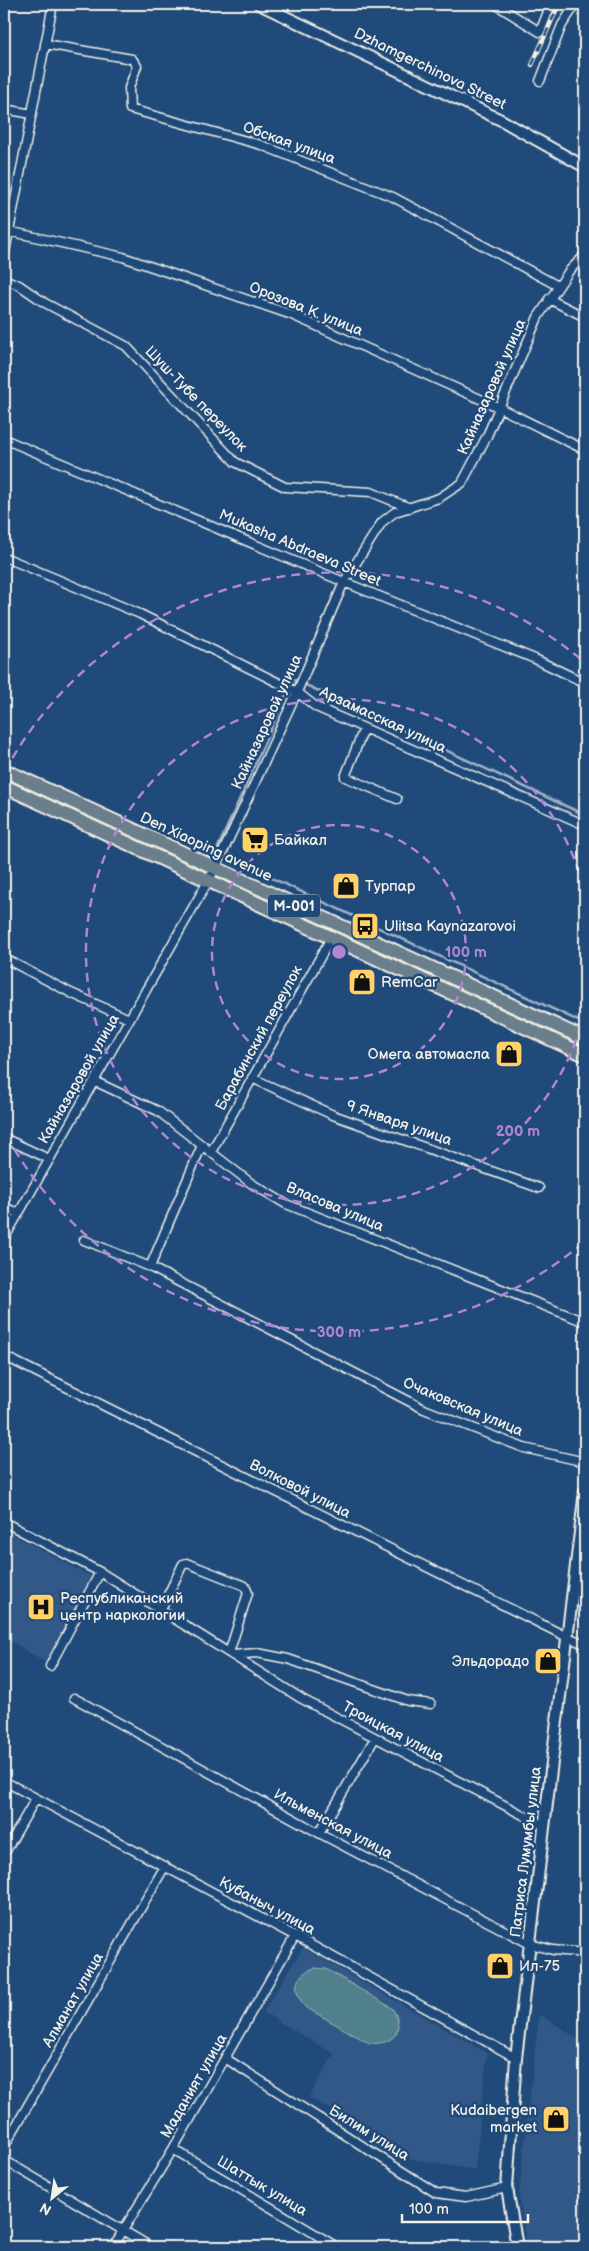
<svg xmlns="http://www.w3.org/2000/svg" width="589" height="2251" font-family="'Balsamiq Sans',sans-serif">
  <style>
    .built { fill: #305887 }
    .green { fill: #4f808c; stroke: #a2b8ba }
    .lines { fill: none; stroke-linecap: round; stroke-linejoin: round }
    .stream { stroke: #a0b4c6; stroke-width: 2.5 }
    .minor-casing { stroke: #f4f1e8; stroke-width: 11 }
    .tertiary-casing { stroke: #f4f1e8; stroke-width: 14 }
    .primary-casing { stroke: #f4f1e8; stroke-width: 16 }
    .minor { stroke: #1f4a7a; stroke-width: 8 }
    .tertiary { stroke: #1f4a7a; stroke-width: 10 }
    .primary { stroke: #6b7e8b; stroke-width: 12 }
    .rail-casing { stroke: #f4f1e8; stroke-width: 4.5 }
    .rail { stroke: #1f4a7a; stroke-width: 2.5; stroke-dasharray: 8; stroke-linecap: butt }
    .ring { fill: none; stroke: #b185d1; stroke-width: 2.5; stroke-dasharray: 9 6 }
    .labels { text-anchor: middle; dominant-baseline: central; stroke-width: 5; stroke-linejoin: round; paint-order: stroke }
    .shield { fill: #1f4a7a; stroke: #b4bfc7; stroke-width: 1 }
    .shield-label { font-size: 14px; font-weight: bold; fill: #f4f1e8 }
    .street-label { font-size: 15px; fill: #f4f1e8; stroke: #1f4a7a }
    .poi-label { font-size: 15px; fill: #f4f1e8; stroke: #1f4a7a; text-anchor: start }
    .centre { fill: #b185d1; stroke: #1f4a7a; stroke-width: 2.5 }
    .ring-label { font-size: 15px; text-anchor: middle; font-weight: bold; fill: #b185d1; stroke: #1f4a7a; stroke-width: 5; stroke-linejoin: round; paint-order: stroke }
  </style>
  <rect width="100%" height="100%" fill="#1f4a7a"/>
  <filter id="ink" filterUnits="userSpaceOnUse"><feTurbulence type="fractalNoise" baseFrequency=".02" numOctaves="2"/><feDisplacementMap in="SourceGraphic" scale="10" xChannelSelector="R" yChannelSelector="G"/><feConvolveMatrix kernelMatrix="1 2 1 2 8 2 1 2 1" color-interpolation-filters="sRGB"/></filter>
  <g filter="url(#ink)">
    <path class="built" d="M4 1530 94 1578 48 1664 4 1637Z
      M303 1948 487 2053 475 2170 412 2159 309 2097 334 2054 263 2012Z
      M539 2014 585 2043V2247H527L519 2195Z"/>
    <path class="green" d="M314 1968 326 1969 392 2008C406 2030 394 2046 369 2043L305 2007C292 1990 293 1976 314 1968Z"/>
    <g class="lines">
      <path class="stream" d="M585 815 293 679 216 852 585 1024"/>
      <defs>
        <path id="minor" d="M495 4 540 32 551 4
          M45 44 132 59 137 66 129 88 130 109 261 145 393 197 558 286
          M540 81 562 25 576 4
          M4 109 32 114
          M4 230 123 257 292 315 498 407 585 450
          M4 257 53 4
          M4 279 19 285 45 303 126 346 235 462 285 487 371 492 410 508
          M549 299 585 317
          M4 439 344 582 535 659 585 683
          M9 559 140 614 297 692 316 707 585 825
          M364 728 345 777 397 799
          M4 958 71 993 129 1019
          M252 1078 333 1115 539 1188
          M94 1081 158 1111 252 1184 286 1204 585 1322
          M4 1138 49 1159
          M211 1152 331 938
          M4 1207 18 1213
          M4 1239 215 869 297 692 344 582 382 522 395 512 439 498 462 483 487 436 538 317 569 271 585 255
          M84 1240 150 1267 424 1409 524 1448 585 1462
          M150 1267 202 1145
          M4 1356 567 1637 585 1644
          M4 1522 100 1572 302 1699 544 1826
          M161 1609 183 1564 187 1563 245 1586 248 1593 229 1653
          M232 1655 257 1653 288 1659 408 1701 431 1704
          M50 1666 100 1572
          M74 1698 319 1833 530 1944 553 1950 585 1953
          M4 1781 295 1936 516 2058
          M319 1833 375 1738
          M4 1854 36 1798
          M225 2058 436 2193 466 2197 507 2188
          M4 2147 165 1866
          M173 2149 337 2247
          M4 2160 151 2247
          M113 2247 173 2149 295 1936"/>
        <path id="tertiary" d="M259 4 503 121 585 167
          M517 2247 507 2188 516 2058 585 1491"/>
        <path id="primary" d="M4 770 585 1039
          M4 786 585 1055"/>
      </defs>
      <use href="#minor" class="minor-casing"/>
      <use href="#tertiary" class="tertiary-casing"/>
      <use href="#primary" class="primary-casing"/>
      <use href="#minor" class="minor"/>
      <use href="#tertiary" class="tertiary"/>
      <use href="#primary" class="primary"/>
      <defs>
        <path id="rail" d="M532 65 559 4"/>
      </defs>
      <use href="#rail" class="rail-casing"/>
      <use href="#rail" class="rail"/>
    </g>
  </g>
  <g class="ring">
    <circle cx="339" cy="952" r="127"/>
    <path d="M585 1011A253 253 0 1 1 585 893"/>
    <path d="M583 1243A380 380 0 0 1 5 1133M5 771A380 380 0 0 1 583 661"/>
  </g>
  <defs>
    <symbol id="supermarket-square" viewBox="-11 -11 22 22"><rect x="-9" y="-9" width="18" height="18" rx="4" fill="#ffd166" stroke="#1f4a7a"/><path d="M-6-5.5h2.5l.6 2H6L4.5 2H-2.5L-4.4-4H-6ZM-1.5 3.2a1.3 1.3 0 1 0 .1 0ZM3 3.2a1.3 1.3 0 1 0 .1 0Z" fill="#111"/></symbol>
    <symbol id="shop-square" viewBox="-11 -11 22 22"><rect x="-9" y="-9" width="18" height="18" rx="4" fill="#ffd166" stroke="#1f4a7a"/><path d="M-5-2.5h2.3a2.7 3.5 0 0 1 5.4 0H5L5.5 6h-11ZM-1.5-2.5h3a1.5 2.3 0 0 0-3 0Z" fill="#111"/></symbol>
    <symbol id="bus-square" viewBox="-11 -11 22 22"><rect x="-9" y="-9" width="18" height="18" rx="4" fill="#ffd166" stroke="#1f4a7a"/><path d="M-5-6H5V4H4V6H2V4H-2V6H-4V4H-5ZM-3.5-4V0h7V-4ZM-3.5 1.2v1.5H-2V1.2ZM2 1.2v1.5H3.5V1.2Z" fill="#111"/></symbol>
    <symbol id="hospital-square" viewBox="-11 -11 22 22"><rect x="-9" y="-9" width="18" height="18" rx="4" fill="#ffd166" stroke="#1f4a7a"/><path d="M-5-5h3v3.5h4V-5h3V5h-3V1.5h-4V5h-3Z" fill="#111"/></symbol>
  </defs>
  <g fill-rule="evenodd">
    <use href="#supermarket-square" x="239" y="824" width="32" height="32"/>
    <use href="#shop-square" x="330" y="870" width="32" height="32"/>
    <use href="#bus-square" x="349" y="910" width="32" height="32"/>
    <use href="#shop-square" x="346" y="966" width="32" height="32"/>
    <use href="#shop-square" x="493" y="1038" width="32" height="32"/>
    <use href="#hospital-square" x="25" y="1591" width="32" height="32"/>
    <use href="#shop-square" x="532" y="1645" width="32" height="32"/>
    <use href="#shop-square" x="484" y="1950" width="32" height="32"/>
    <use href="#shop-square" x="540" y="2103" width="32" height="32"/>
  </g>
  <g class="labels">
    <rect class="shield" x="268" y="894.5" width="52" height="23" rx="4"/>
    <g class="shield-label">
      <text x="294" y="906">M-001</text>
    </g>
    <g class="street-label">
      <text transform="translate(430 69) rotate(26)">Dzhamgerchinova Street</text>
      <text transform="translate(289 143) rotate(20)">Обская улица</text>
      <text transform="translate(306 309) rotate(22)">Орозова К. улица</text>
      <text transform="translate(492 387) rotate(-66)">Кайназаровой улица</text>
      <text transform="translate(196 399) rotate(46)">Шуш-Тубе переулок</text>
      <text transform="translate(300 548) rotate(23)">Mukasha Abdraeva Street</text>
      <text transform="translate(383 720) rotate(25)">Арзамасская улица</text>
      <text transform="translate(267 722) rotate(-65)">Кайназаровой улица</text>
      <text transform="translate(206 847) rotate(25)">Den Xiaoping avenue</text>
      <text transform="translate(259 1038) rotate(-61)">Барабинский переулок</text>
      <text transform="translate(79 1079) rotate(-60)">Кайназаровой улица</text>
      <text transform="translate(399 1123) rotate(19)">9 Января улица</text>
      <text transform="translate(335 1207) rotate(23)">Власова улица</text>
      <text transform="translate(463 1407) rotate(23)">Очаковская улица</text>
      <text transform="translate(300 1489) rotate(27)">Волковой улица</text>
      <text transform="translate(393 1732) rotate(28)">Троицкая улица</text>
      <text transform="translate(333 1824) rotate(28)">Ильменская улица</text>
      <text transform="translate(526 1852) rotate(-83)">Патриса Лумумбы улица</text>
      <text transform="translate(267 1906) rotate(28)">Кубаныч улица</text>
      <text transform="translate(73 2000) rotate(-60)">Алманат улица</text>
      <text transform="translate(194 2086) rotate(-60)">Маданият улица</text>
      <text transform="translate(369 2133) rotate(32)">Билим улица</text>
      <text transform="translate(262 2186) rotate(31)">Шаттык улица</text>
    </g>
    <g class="poi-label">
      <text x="274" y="840">Байкал</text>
      <text x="365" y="886">Турпар</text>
      <text x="384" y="926">Ulitsa Kaynazarovoi</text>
      <text x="381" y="982">RemCar</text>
      <text x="490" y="1054" text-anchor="end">Омега автомасла</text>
      <text x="60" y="1598">Республиканский<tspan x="60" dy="17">центр наркологии</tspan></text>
      <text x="529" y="1661" text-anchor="end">Эльдорадо</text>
      <text x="519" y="1966">Ил-75</text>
      <text x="537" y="2110" text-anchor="end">Kudaibergen<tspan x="537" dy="17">market</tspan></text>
    </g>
  </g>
  <circle cx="339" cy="952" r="8" class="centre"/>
  <g class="ring-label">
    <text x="466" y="957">100 m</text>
    <text x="518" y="1136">200 m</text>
    <text x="339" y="1337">300 m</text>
  </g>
  <rect width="589" height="2251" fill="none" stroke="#1f4a7a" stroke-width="20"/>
  <rect x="10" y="10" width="569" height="2231" fill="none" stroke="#f4f1e8" stroke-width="2" filter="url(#ink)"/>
  <g transform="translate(52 2198) rotate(210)" stroke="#1f4a7a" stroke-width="4" paint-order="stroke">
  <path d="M0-4L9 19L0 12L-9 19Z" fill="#f4f1e8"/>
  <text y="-8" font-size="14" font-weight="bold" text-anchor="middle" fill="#f4f1e8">N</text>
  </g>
  <path d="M402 2214v8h126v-8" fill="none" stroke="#f4f1e8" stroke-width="2.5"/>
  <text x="409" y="2214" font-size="15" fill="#f4f1e8" stroke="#1f4a7a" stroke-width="4" paint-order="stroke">100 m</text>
</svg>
